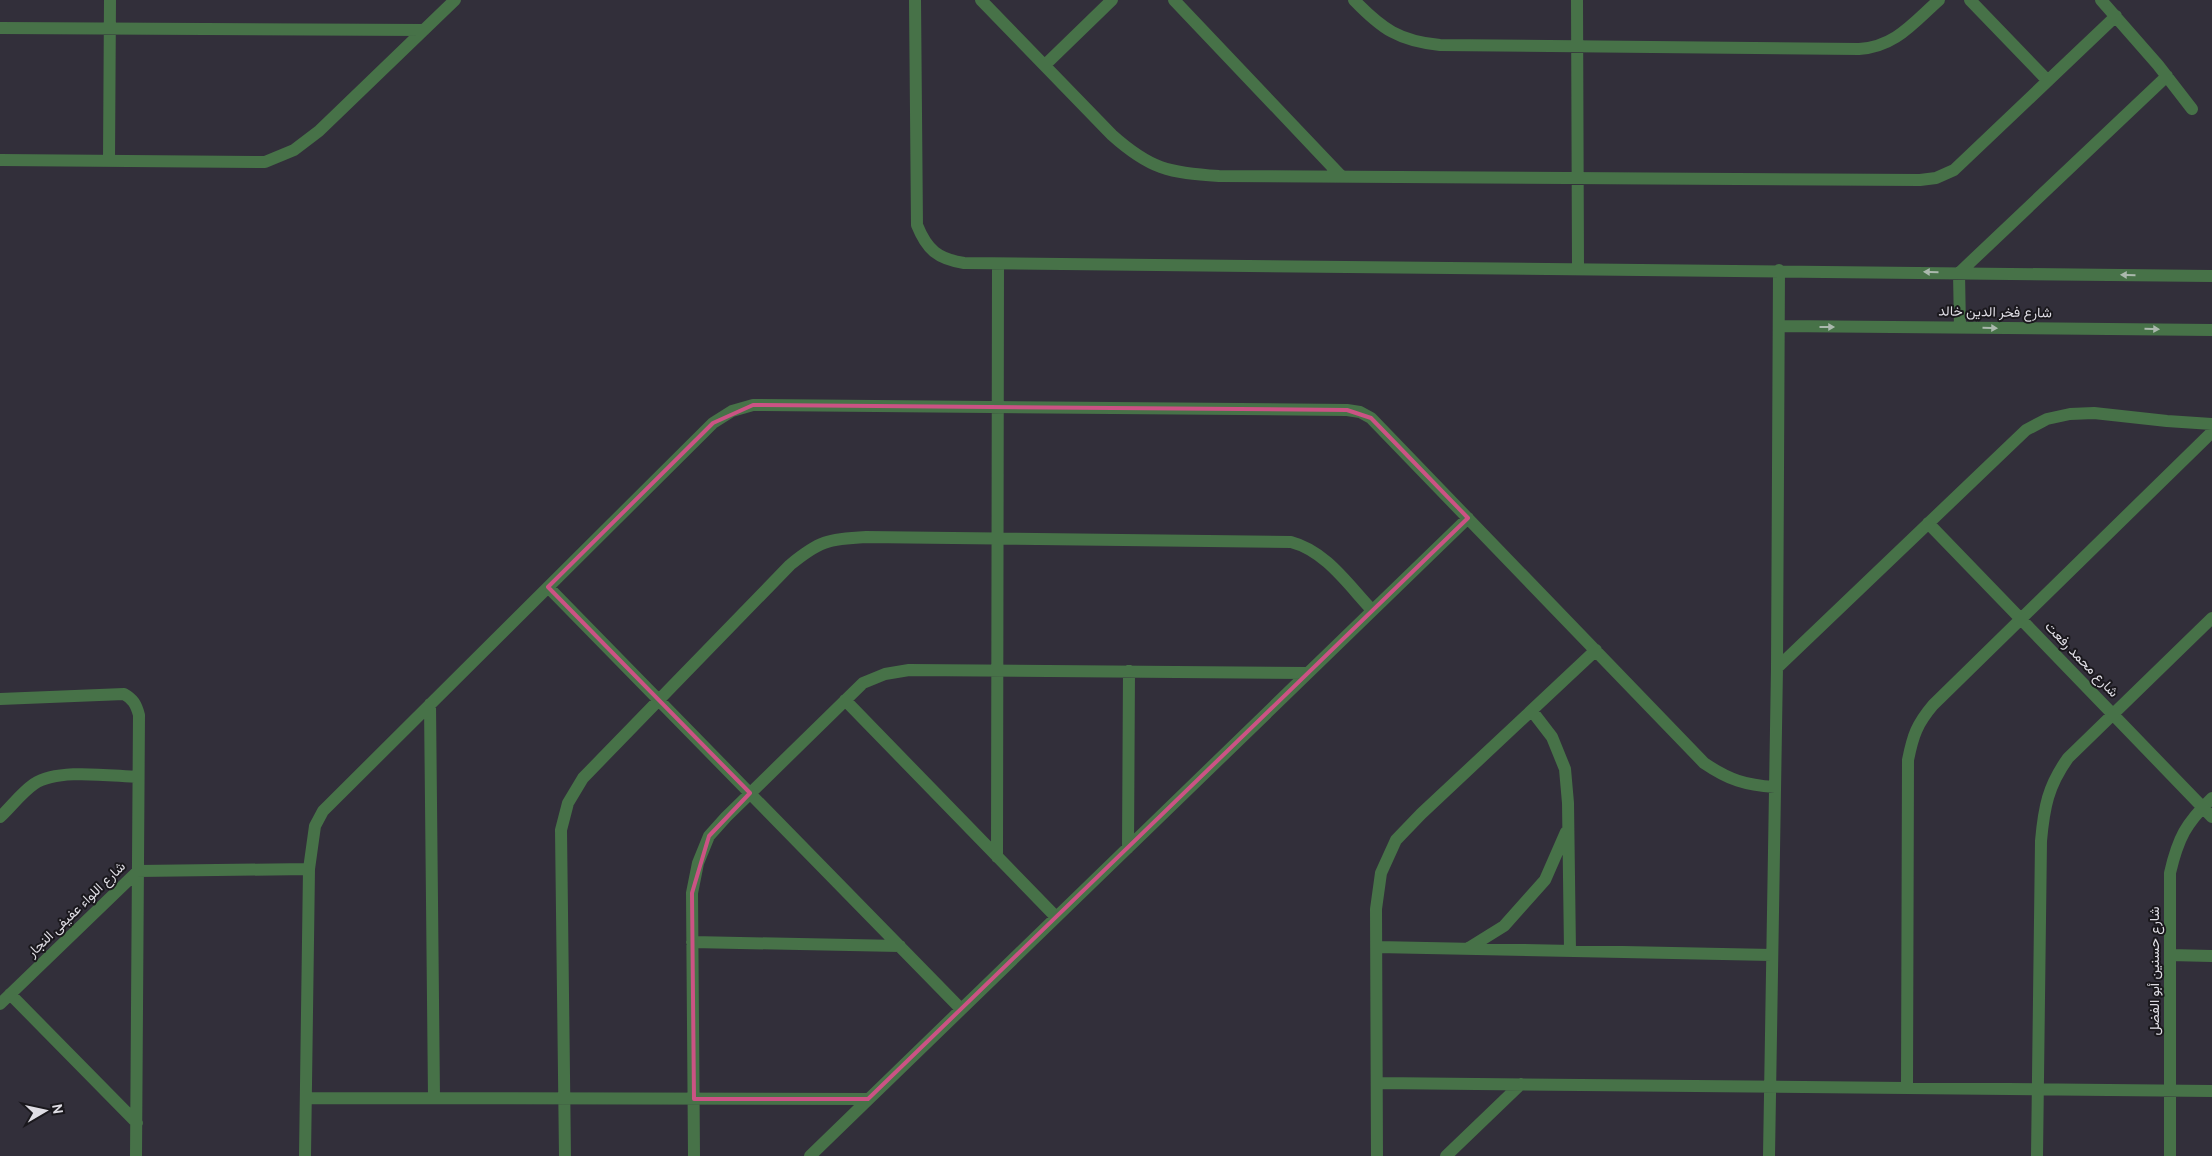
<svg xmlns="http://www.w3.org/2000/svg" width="2212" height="1156" font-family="Overpass,Vazirmatn,sans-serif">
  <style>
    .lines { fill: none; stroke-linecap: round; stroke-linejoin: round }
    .minor { stroke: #477248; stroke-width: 12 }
    .oneway { fill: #aab8ad }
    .marked { fill: none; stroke: #cb5384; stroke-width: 4; stroke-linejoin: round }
    .labels { text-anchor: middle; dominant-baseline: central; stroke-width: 4; stroke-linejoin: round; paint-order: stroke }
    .street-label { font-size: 14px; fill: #dfdde4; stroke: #1a181d }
  </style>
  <rect width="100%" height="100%" fill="#322f3a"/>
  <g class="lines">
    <path class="minor" d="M915 0 917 225C927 250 938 259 964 263L2212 276
      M981 0 1112 135C1150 169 1169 173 1219 176L1920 180 1936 178 1954 170 2116 16
      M1174 0 1342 177
      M1354 0C1382 29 1399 41 1440 45L1859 49C1895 47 1913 23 1939 0
      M1577 0 1578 268
      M1970 0 2048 81
      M2101 0 2158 65 2192 109
      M0 28 424 30
      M1045 65 1112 0
      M0 160 265 162 294 150 319 131 455 0
      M109 160 110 0
      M1779 326 2212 330
      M1960 328 1959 273 2167 76
      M1928 523 2212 817
      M548 587 961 1009
      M1777 668 2026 430 2047 419 2070 414 2094 413 2167 421 2212 424
      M0 699 124 694C133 699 136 704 139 715L136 1156
      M845 700 1056 917
      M430 704 434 1098
      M1532 711 1552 737 1565 769 1568 803 1570 951
      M0 817C11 807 21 793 34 784 58 768 110 776 138 777
      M1128 848 1129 671
      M997 857 998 264
      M692 942 900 946
      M1377 947 1772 955
      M1467 949 1504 926 1545 880 1566 832
      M2170 955 2212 956
      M10 994 137 1123
      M0 1004 138 871 309 869
      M1377 1083 2212 1091
      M1907 1087 1908 760C1913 735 1917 724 1933 705L2212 432
      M306 1098 868 1099
      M305 1156 309 869 315 826 323 811 713 423 732 411 753 405 1347 410 1360 412 1371 418 1704 763C1729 780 1745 785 1775 787
      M565 1156 561 830 568 803 583 778 790 565C819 541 828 539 866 537L1291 542C1326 551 1349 586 1372 610
      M694 1156 692 893 698 863 709 836 726 817 863 683 885 674 909 670 1308 673
      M810 1156 1468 518
      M1377 1156 1376 909 1381 873 1396 840 1421 814 1596 650
      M1446 1156 1521 1084
      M1769 1156 1777 668 1779 270
      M2037 1156 2041 841C2044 807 2048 786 2068 758L2212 618
      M2170 1156V873C2178 838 2186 823 2212 798"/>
  </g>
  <defs><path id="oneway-solid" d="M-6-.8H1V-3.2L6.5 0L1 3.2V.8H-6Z" transform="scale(1.25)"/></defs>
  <g class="oneway">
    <use href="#oneway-solid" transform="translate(1931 272) rotate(-179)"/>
    <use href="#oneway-solid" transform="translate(2128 275) rotate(-179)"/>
    <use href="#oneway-solid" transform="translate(1827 327)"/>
    <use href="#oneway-solid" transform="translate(1990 328) rotate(1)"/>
    <use href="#oneway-solid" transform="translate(2152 329) rotate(1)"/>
  </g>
  <path class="marked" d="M753 405 1347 410 1371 418 1468 518 868 1099H694L692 893 709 836 750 793 548 587 713 423Z"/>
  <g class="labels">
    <g class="street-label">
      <text transform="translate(1995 313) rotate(1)">شارع فخر الدين خالد</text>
      <text transform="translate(2081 660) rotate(46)">شارع محمد رفعت</text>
      <text transform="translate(77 910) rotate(-44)">شارع اللواء عفيفى النجار</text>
      <text transform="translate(2155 971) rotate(-90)">شارع حسنين أبو الفضل</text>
    </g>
  </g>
  <g transform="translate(45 1111) rotate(81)" stroke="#1a181d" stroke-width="4" paint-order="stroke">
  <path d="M0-4L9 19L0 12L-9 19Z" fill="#dfdde4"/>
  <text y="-8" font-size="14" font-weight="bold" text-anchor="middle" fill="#dfdde4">N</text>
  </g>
</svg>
